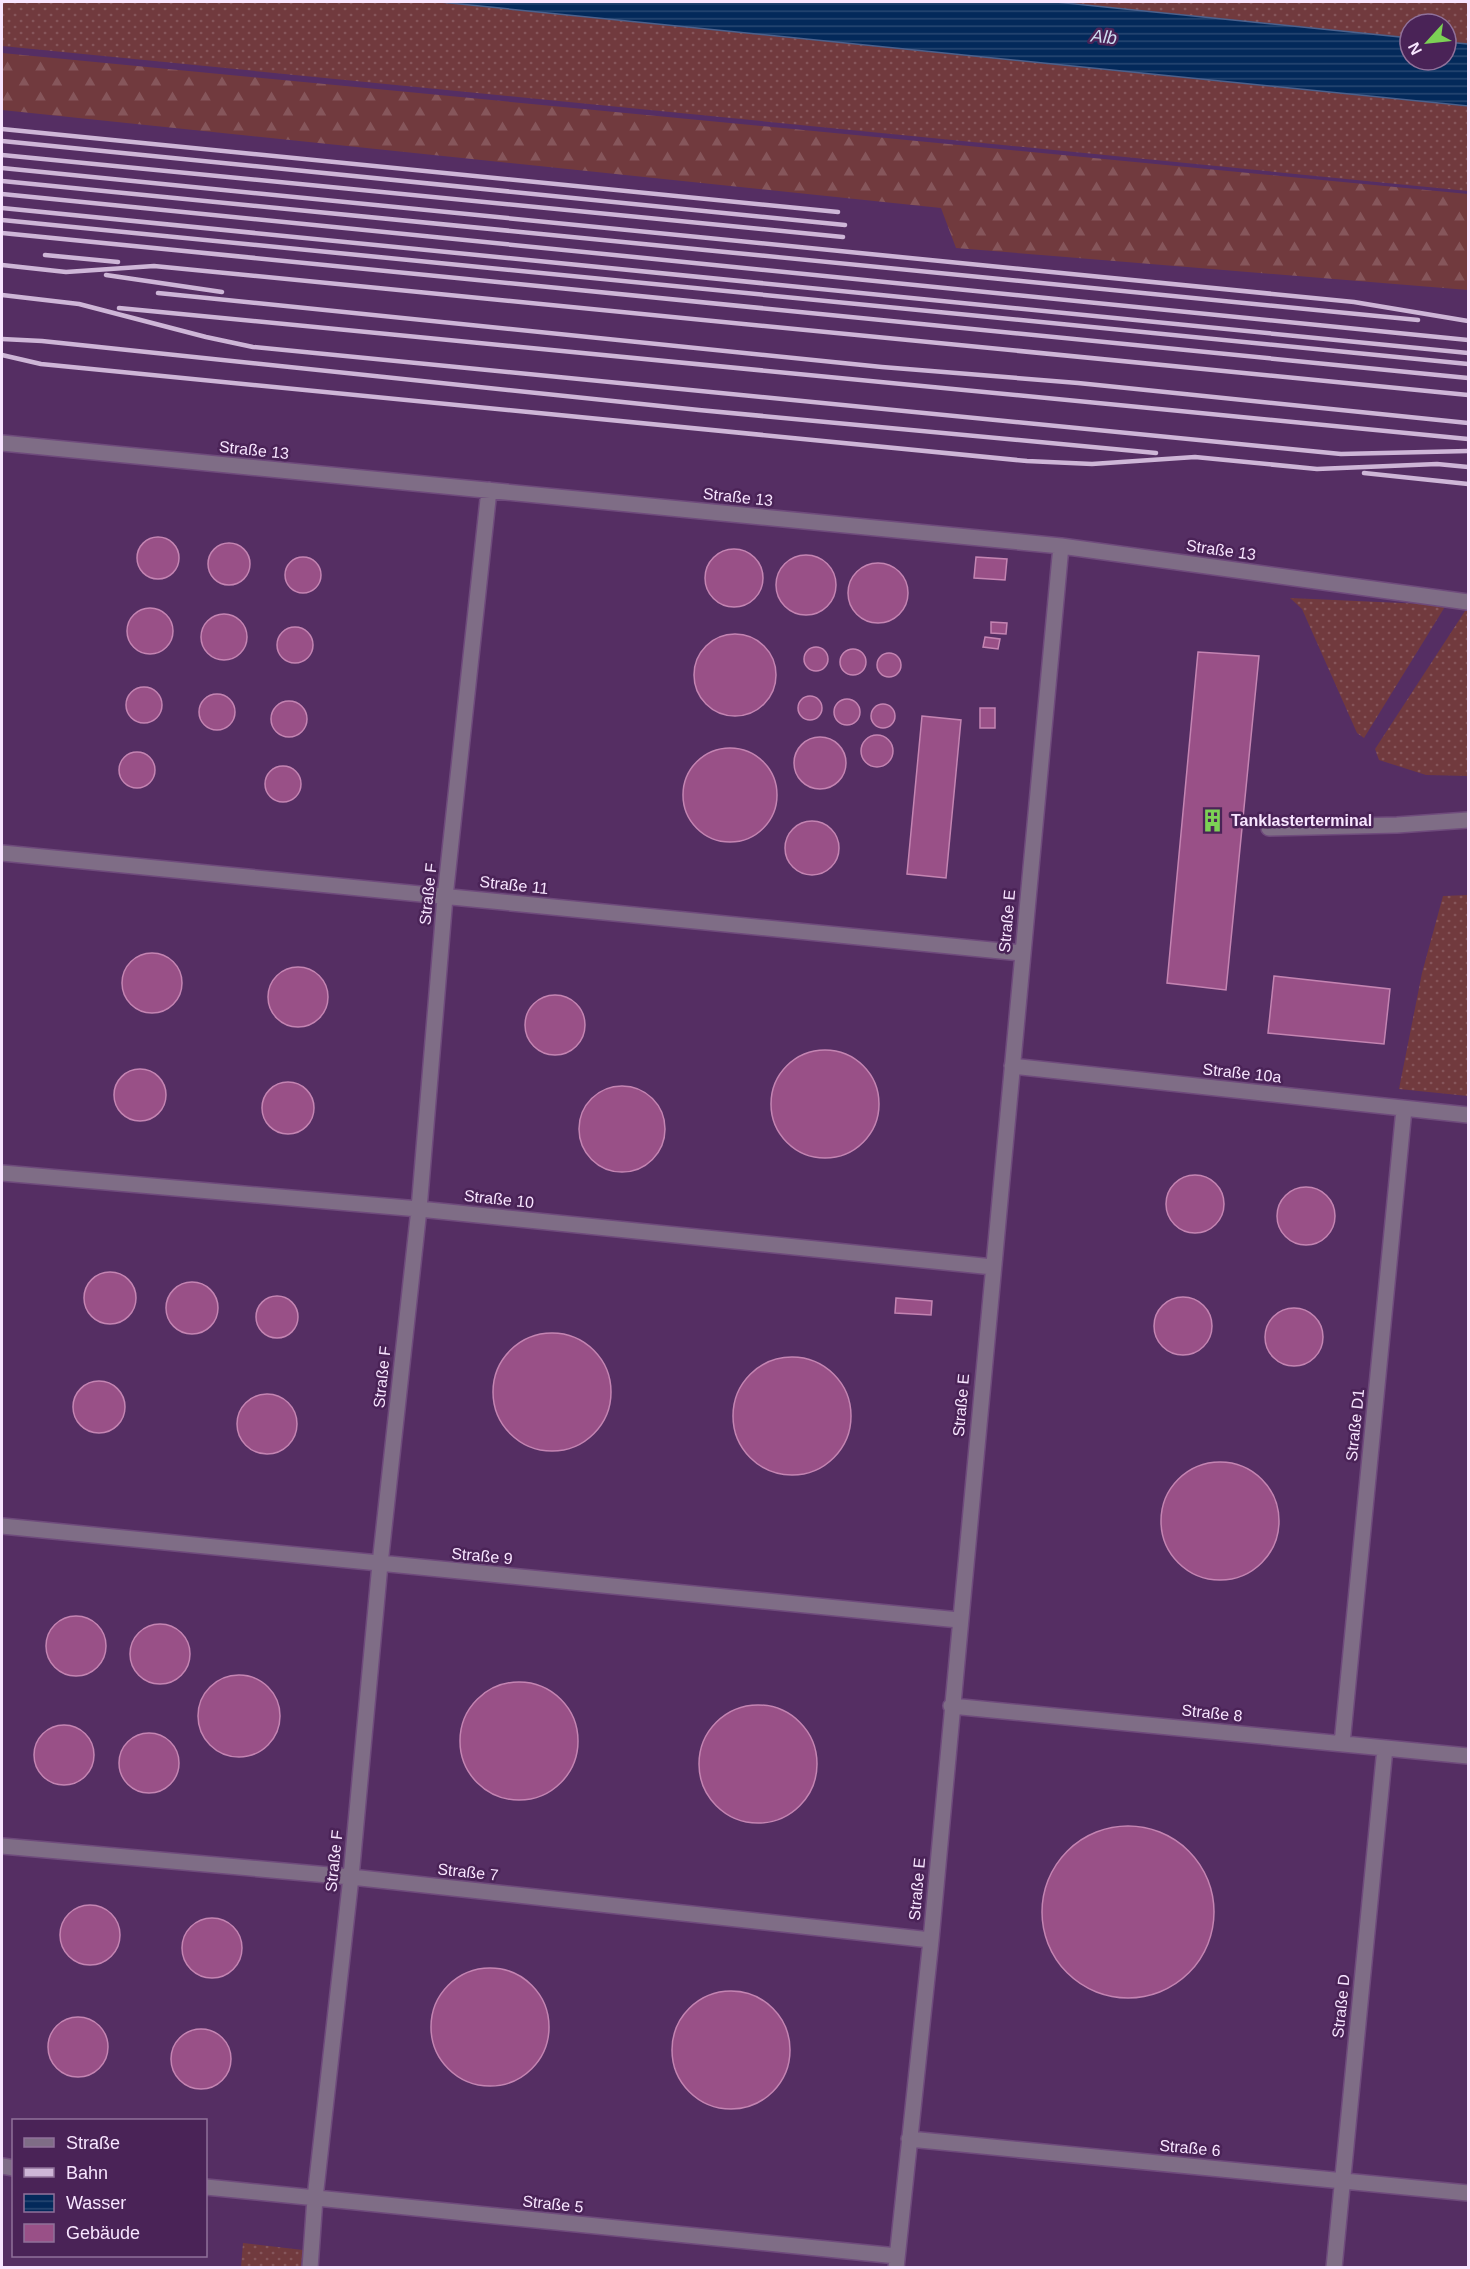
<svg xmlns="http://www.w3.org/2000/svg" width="1470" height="2269" font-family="Arial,sans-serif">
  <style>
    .grass { fill: url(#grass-dots) }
    .forest { fill: url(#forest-firs) }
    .water { fill: url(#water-rules); stroke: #4c618c; stroke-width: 1.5 }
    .building { fill: #995087; stroke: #c484b2; stroke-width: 1.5 }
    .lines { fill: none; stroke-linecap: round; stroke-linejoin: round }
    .minor-casing { stroke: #6f4b7c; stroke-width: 18 }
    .minor { stroke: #7f6d86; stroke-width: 15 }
    .rail { stroke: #ceb6d7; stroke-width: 4.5 }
    .labels { text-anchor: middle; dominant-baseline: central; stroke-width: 5; stroke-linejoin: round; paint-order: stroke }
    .street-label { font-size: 16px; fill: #f8e5ff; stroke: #4a2357 }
    .poi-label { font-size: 16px; font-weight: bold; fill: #f8e5ff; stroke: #4a2357; text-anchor: start }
    .water-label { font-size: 18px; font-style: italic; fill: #cddbee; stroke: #4a2357 }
  </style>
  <defs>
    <pattern id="grass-dots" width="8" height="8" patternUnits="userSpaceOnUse" patternTransform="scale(1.5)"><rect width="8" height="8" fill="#713a3e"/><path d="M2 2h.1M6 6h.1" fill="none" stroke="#86565b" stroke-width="1.8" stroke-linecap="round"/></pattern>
    <pattern id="forest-firs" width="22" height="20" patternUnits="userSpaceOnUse" patternTransform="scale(1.5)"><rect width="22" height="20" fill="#713a3e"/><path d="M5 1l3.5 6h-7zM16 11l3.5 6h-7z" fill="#86565b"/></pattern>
    <pattern id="water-rules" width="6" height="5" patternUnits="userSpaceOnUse" patternTransform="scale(1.5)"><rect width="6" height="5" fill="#03295a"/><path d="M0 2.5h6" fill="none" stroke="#284873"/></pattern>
  </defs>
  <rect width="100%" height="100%" fill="#552e63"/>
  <path class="grass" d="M2 2H440L1468 106V191L2 46Z
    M1056 2H1468V44L1446 42V24H1410V38Z
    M1290 598 1446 605 1364 738 1357 733 1302 609Z
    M1467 608 1468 776 1426 775 1379 760 1375 749Z
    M1468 895V1096L1399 1089 1422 973 1443 896Z
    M243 2243 303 2250 301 2267H241Z"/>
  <path class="forest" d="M2 53 1468 194V290L956 248 941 208 2 110Z"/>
  <path class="water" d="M440 2H1056L1410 38V60H1446V42L1468 44V106Z"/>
  <path class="building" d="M137 558a21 21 0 1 1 42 0a21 21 0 1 1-42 0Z
    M208 564a21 21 0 1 1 42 0a21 21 0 1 1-42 0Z
    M705 578a29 29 0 1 1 58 0a29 29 0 1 1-58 0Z
    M776 585a30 30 0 1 1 60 0a30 30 0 1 1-60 0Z
    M285 575a18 18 0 1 1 36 0a18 18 0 1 1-36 0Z
    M976 557 1007 559 1005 580 974 578Z
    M848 593a30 30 0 1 1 60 0a30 30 0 1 1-60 0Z
    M127 631a23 23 0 1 1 46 0a23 23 0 1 1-46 0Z
    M201 637a23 23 0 1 1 46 0a23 23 0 1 1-46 0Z
    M991 622 1007 623 1006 634 991 633Z
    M277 645a18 18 0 1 1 36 0a18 18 0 1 1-36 0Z
    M694 675a41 41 0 1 1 82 0a41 41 0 1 1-82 0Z
    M985 637 1000 639 998 649 983 647Z
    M804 659a12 12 0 1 1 24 0a12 12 0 1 1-24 0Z
    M840 662a13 13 0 1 1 26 0a13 13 0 1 1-26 0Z
    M1198 652 1259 656 1226 990 1167 983Z
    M877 665a12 12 0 1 1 24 0a12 12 0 1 1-24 0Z
    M126 705a18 18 0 1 1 36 0a18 18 0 1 1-36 0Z
    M199 712a18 18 0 1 1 36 0a18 18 0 1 1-36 0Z
    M798 708a12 12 0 1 1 24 0a12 12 0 1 1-24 0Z
    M834 712a13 13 0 1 1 26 0a13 13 0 1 1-26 0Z
    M271 719a18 18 0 1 1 36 0a18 18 0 1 1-36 0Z
    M871 716a12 12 0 1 1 24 0a12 12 0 1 1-24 0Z
    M980 708H995V728H980Z
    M922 716 961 720 946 878 907 874Z
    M861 751a16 16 0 1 1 32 0a16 16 0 1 1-32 0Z
    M794 763a26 26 0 1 1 52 0a26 26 0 1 1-52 0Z
    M683 795a47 47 0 1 1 94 0a47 47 0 1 1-94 0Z
    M119 770a18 18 0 1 1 36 0a18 18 0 1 1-36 0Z
    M265 784a18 18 0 1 1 36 0a18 18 0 1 1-36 0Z
    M785 848a27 27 0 1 1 54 0a27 27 0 1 1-54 0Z
    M122 983a30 30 0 1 1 60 0a30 30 0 1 1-60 0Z
    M268 997a30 30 0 1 1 60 0a30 30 0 1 1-60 0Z
    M1274 976 1390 989 1384 1044 1268 1033Z
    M525 1025a30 30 0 1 1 60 0a30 30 0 1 1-60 0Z
    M771 1104a54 54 0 1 1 108 0a54 54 0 1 1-108 0Z
    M114 1095a26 26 0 1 1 52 0a26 26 0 1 1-52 0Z
    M262 1108a26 26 0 1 1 52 0a26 26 0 1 1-52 0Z
    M579 1129a43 43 0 1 1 86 0a43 43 0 1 1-86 0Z
    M1166 1204a29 29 0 1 1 58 0a29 29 0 1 1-58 0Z
    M1277 1216a29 29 0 1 1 58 0a29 29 0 1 1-58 0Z
    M84 1298a26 26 0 1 1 52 0a26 26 0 1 1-52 0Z
    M166 1308a26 26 0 1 1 52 0a26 26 0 1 1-52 0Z
    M256 1317a21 21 0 1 1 42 0a21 21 0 1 1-42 0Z
    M1154 1326a29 29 0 1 1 58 0a29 29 0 1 1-58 0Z
    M896 1298 932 1301 931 1315 895 1313Z
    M1265 1337a29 29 0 1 1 58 0a29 29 0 1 1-58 0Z
    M493 1392a59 59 0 1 1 118 0a59 59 0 1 1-118 0Z
    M733 1416a59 59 0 1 1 118 0a59 59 0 1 1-118 0Z
    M73 1407a26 26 0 1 1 52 0a26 26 0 1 1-52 0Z
    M237 1424a30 30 0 1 1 60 0a30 30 0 1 1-60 0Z
    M1161 1521a59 59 0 1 1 118 0a59 59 0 1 1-118 0Z
    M46 1646a30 30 0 1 1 60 0a30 30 0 1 1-60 0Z
    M130 1654a30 30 0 1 1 60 0a30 30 0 1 1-60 0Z
    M198 1716a41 41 0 1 1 82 0a41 41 0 1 1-82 0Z
    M460 1741a59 59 0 1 1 118 0a59 59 0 1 1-118 0Z
    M699 1764a59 59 0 1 1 118 0a59 59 0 1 1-118 0Z
    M34 1755a30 30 0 1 1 60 0a30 30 0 1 1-60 0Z
    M119 1763a30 30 0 1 1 60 0a30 30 0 1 1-60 0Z
    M1042 1912a86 86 0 1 1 172 0a86 86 0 1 1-172 0Z
    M60 1935a30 30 0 1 1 60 0a30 30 0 1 1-60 0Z
    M182 1948a30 30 0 1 1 60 0a30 30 0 1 1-60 0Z
    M431 2027a59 59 0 1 1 118 0a59 59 0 1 1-118 0Z
    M672 2050a59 59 0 1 1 118 0a59 59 0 1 1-118 0Z
    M48 2047a30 30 0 1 1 60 0a30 30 0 1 1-60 0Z
    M171 2059a30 30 0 1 1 60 0a30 30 0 1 1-60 0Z"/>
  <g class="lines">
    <defs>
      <path id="minor" d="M2 443 1061 546 1468 602
        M1269 828 1397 825 1468 820
        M2 853 1022 953
        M1012 1066 1468 1115
        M2 1173 419 1209 993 1267
        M2 1526 959 1620
        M951 1706 1468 1756
        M1342 1744 1404 1109
        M2 1846 351 1877 931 1940
        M909 2139 1468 2193
        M2 2166 14 2168
        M206 2187 897 2256
        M310 2268 315 2198 351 1877 380 1564 419 1209 445 897 489 490
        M896 2268 931 1940 1061 546
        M1334 2268 1385 1748"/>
    </defs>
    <use href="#minor" class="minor-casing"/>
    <use href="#minor" class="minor"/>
    <path class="rail" d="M2 129 838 212
      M2 141 845 225
      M2 155 843 237
      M2 168 1354 302 1468 321
      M2 181 1418 320
      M2 194 1468 340
      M2 208 1468 353
      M2 220 1468 364
      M2 233 1468 378
      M45 255 118 262
      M2 265 66 272 154 266 1468 395
      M106 275 222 292
      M158 293 882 367 1078 383 1468 423
      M2 295 79 304 206 337 253 347 1341 454 1468 451
      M119 308 1468 439
      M2 339 42 341 699 410 1156 453
      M2 355 41 364 1027 461 1092 464 1195 457 1317 469 1437 464 1468 467
      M1364 473 1468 484"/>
  </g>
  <defs>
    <symbol id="building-bare" viewBox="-9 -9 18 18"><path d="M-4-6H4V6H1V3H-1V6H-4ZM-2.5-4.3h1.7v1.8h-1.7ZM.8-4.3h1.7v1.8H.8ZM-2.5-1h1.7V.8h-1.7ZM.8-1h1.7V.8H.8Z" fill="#7cd155" stroke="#4a2357" stroke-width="2.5" paint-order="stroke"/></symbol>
  </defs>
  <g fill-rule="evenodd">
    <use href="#building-bare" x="1196" y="804" width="33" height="33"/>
  </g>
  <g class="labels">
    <g class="street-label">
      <text transform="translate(254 450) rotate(6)">Straße 13</text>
      <text transform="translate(738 497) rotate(6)">Straße 13</text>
      <text transform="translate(1221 550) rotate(8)">Straße 13</text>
      <text transform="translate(514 885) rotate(6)">Straße 11</text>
      <text transform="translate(428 894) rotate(-84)">Straße F</text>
      <text transform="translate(1007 921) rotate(-85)">Straße E</text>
      <text transform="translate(1242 1073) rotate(6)">Straße 10a</text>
      <text transform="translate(499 1199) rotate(6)">Straße 10</text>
      <text transform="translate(382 1377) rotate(-84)">Straße F</text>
      <text transform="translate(961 1405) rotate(-85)">Straße E</text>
      <text transform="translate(1355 1425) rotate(-84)">Straße D1</text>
      <text transform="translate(482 1556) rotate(5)">Straße 9</text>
      <text transform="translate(1212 1713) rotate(6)">Straße 8</text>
      <text transform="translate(334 1861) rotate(-84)">Straße F</text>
      <text transform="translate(468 1872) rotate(6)">Straße 7</text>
      <text transform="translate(917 1889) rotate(-85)">Straße E</text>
      <text transform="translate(1341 2006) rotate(-84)">Straße D</text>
      <text transform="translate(1190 2148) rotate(5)">Straße 6</text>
      <text transform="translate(553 2204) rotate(6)">Straße 5</text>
    </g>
    <g class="poi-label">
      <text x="1231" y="820">Tanklasterterminal</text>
    </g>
    <g class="water-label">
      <text transform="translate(1104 37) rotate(6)">Alb</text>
    </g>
  </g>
  <rect width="1470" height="2269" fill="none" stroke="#f8e5ff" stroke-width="6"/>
  <rect x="12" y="2119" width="195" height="138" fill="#4a2357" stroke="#90719a" stroke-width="1.5"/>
  <rect x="24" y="2138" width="30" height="9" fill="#7f6d86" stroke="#90719a" stroke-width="1.5"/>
  <text x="66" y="2149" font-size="18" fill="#f8e5ff">Straße</text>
  <rect x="24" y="2168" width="30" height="9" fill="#ceb6d7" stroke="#90719a" stroke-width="1.5"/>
  <text x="66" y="2179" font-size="18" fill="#f8e5ff">Bahn</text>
  <rect x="24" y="2194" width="30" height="18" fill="url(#water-rules)" stroke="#90719a" stroke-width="1.5"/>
  <text x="66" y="2209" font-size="18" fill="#f8e5ff">Wasser</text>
  <rect x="24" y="2224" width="30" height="18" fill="#995087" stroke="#90719a" stroke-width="1.5"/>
  <text x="66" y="2239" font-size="18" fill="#f8e5ff">Gebäude</text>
  <g transform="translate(1428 42) rotate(243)"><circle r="28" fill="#4a2357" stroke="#90719a" stroke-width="1.5"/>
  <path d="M0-4.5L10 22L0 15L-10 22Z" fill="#7cd155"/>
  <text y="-9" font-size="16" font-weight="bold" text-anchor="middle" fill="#f8e5ff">N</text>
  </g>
</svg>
